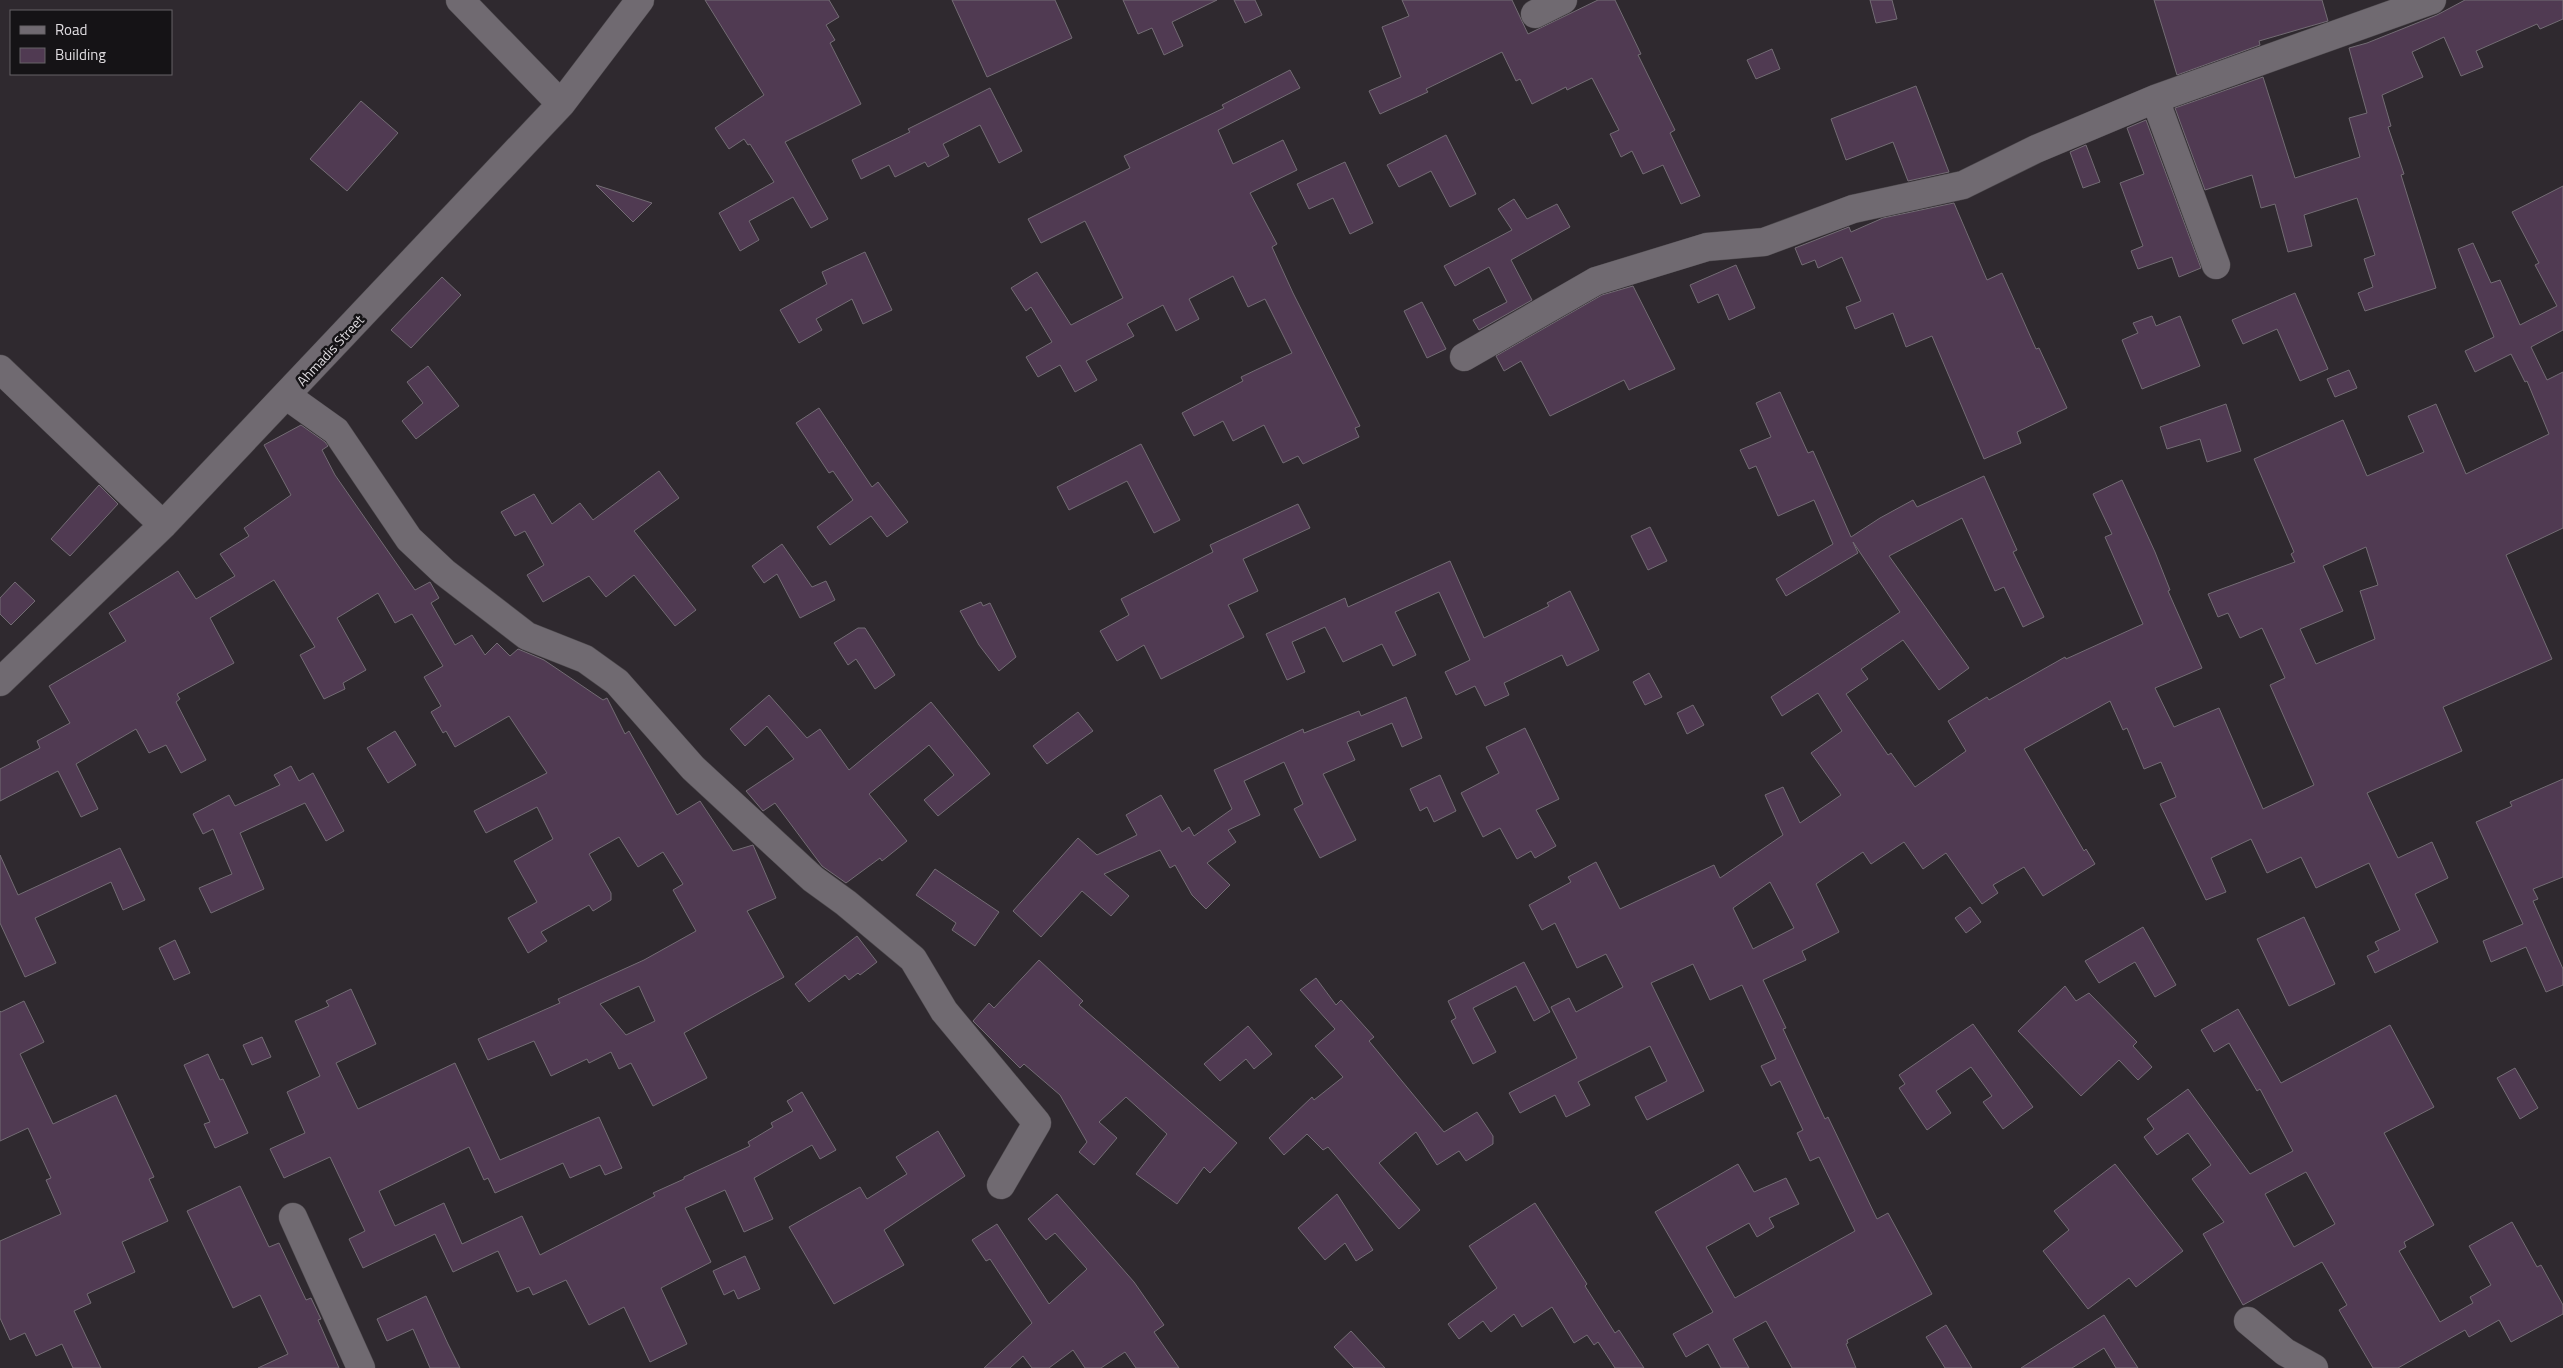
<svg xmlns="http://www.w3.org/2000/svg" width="2563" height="1368" font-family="'Titillium Web',sans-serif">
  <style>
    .building { fill: #503a52; stroke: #736c74; fill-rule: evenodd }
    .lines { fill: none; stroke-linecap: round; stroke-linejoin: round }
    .street-casing { stroke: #4b474b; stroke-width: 29 }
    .street { stroke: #706a71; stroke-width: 28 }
    .labels { text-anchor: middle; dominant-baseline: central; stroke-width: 5; stroke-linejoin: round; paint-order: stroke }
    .street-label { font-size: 14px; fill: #dfdce0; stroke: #151316 }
  </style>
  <rect width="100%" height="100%" fill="#2f292f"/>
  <path class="building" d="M705 0H829L839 17 826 25 835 40 830 43 861 104 785 142 828 219 811 228 793 197 749 221 759 240 740 251 719 213 774 182 750 144 748 145 744 139 729 149 715 128 764 95Z
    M952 0H1055L1072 38 987 77Z
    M1123 0H1217L1172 22 1183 46 1164 55 1152 28 1138 34Z
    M1234 0H1255L1262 15 1245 23Z
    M1402 0H1512L1528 34 1598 0H1615L1641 54 1638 55 1675 130 1670 133 1700 196 1681 204 1663 165 1643 174 1632 151 1621 157 1610 134 1619 130 1592 78 1567 90 1566 87 1532 104 1520 79 1516 81 1502 52 1426 89 1428 92 1380 114 1369 91 1401 77 1382 27 1409 16Z
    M1870 0H1892L1897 19 1876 23Z
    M2154 0H2322L2328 21 2259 41 2260 45 2177 75Z
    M2465 0H2563V19L2540 29 2537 24 2476 51 2483 67 2461 76 2444 37 2412 52 2423 77 2382 95 2391 126 2388 127 2404 174 2401 175 2436 288 2365 311 2358 293 2373 287 2364 259 2375 255 2357 198 2304 215 2312 246 2288 252 2275 204 2261 208 2252 175 2205 190 2175 108 2263 77 2295 178 2360 157 2349 118 2367 113 2349 48 2367 43 2437 15Z
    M1772 49 1780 69 1756 79 1747 60Z
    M1290 70 1300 88 1218 130 1233 164 1283 140 1297 170 1250 193 1277 244 1272 247 1293 293 1360 426 1355 428 1359 437 1303 464 1298 456 1283 463 1264 425 1233 441 1223 421 1194 436 1182 413 1243 381 1241 377 1292 353 1265 299 1248 307 1233 276 1189 299 1199 319 1176 331 1163 305 1127 324 1134 336 1086 361 1097 380 1075 392 1060 365 1038 377 1026 357 1052 342 1031 307 1026 311 1011 288 1037 272 1071 325 1123 298 1085 221 1041 243 1028 219 1130 168 1124 156 1224 108 1222 105Z
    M1916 86 1949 172 1908 181 1893 142 1846 160 1831 119Z
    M990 88 1022 151 999 163 980 125 943 144 949 156 928 167 925 162 895 177 889 165 861 179 852 160 910 132 908 129Z
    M361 101 398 133 347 191 310 159Z
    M2146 120 2201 268 2179 277 2172 257 2138 269 2131 251 2143 246 2120 183 2144 174 2127 128Z
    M1446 135 1476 194 1450 207 1431 171 1399 187 1387 165Z
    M2086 145 2100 182 2083 188 2070 152Z
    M1345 162 1373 223 1350 234 1333 198 1309 209 1297 184Z
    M596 185 652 203 633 222Z
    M2563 186V330L2531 347 2547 380 2563 372V528L2506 555 2552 659 2443 707 2462 751 2367 793 2398 858 2432 842 2448 878 2415 894 2438 942 2375 973 2367 956 2379 950 2375 942 2400 930 2369 863 2316 888 2301 857 2267 873 2251 839 2211 858 2226 892 2206 900 2160 804 2176 797 2161 762 2144 769 2127 728 2123 730 2110 701 2024 749 2084 851 2086 849 2095 864 2043 896 2024 867 1993 885 1998 893 1982 904 1946 853 1923 869 1904 842 1871 864 1863 852 1816 884 1839 932 1802 951 1806 960 1763 980 1786 1028 1783 1029 1825 1119 1828 1117 1877 1219 1888 1213 1932 1294 1847 1340 1848 1343 1846 1344 1856 1368H1792L1766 1321 1733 1339 1749 1368H1721L1708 1344 1686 1357 1673 1334 1713 1312 1655 1212 1738 1164 1754 1192 1786 1178 1799 1204 1769 1218 1774 1227 1757 1237 1749 1223 1706 1247 1735 1298 1855 1231 1819 1157 1810 1161 1797 1133 1803 1130 1780 1081 1771 1086 1761 1066 1776 1059 1742 985 1710 1000 1693 964 1651 983 1704 1091 1647 1120 1635 1097 1667 1081 1650 1046 1578 1082 1590 1105 1566 1117 1555 1095 1520 1113 1509 1093 1577 1058 1551 1007 1569 998 1576 1012 1623 987 1606 954 1577 968 1555 923 1542 930 1529 905 1571 882 1568 877 1596 862 1620 909 1714 865 1720 878 1783 835 1765 795 1783 787 1800 823 1841 795 1811 753 1842 731 1818 693 1782 716 1771 697 1900 612 1853 542 1858 553 1786 596 1776 579 1833 544 1814 500 1778 516 1756 466 1749 469 1740 450 1771 437 1756 403 1780 392 1808 453 1813 451 1851 537 1880 518 1913 500 1917 507 1984 476 2017 550 2013 552 2044 617 2023 627 2004 587 1995 591 1962 518 1889 556 1969 668 1939 690 1903 640 1861 669 1868 679 1846 694 1888 755 1891 753 1915 787 1966 751 1948 721 1987 697 1989 700 2065 657 2066 659 2143 624 2105 537 2112 534 2093 494 2122 480 2155 552 2170 590 2168 591 2202 668 2155 688 2174 727 2219 708 2263 809 2314 785 2270 685 2285 678 2262 628 2240 638 2228 613 2218 617 2208 594 2295 562 2291 554 2294 552 2254 459 2343 420 2367 476 2424 452 2408 416 2436 404 2466 474 2549 434 2527 381 2525 382 2511 354 2475 372 2465 351 2494 337 2458 249 2473 243 2491 283 2500 280 2520 325 2557 306 2535 265 2539 263 2512 212ZM2366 547 2378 585 2360 591 2375 639 2316 664 2300 629 2343 611 2323 566ZM1770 882 1794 928 1753 949 1733 908Z
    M1514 199 1527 219 1557 204 1570 227 1511 260 1532 300 1479 330 1473 320 1507 302 1489 267 1455 286 1444 266 1512 230 1498 209Z
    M1954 203 1987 280 2002 273 2036 349 2039 348 2067 408 2017 432 2021 443 1984 459 1932 336 1906 347 1893 313 1855 329 1846 307 1861 301 1842 257 1818 268 1815 260 1802 265 1795 248 1849 227 1851 232 1883 218Z
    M865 252 892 310 863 324 852 299 816 319 822 330 799 343 780 310 827 284 822 272Z
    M1736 265 1755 308 1729 320 1718 294 1698 303 1690 285Z
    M442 277 461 295 411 348 391 330Z
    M1633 286 1675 369 1629 390 1624 380 1550 416 1521 361 1504 371 1496 356 1602 295Z
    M2295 293 2328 369 2300 381 2277 329 2243 344 2232 320Z
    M1422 302 1446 349 1427 358 1404 311Z
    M2152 316 2156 326 2180 316 2200 366 2142 389 2122 340 2138 333 2133 323Z
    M428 366 459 406 416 439 402 421 423 403 407 382Z
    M2349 370 2357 388 2335 397 2327 379Z
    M2226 404 2241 451 2207 462 2200 439 2167 449 2160 427Z
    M819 408 872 487 878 482 908 522 887 537 871 516 830 545 817 527 853 500 833 471 829 473 796 423Z
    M301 425 325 442 328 446 322 450 335 475 415 590 430 582 439 598 431 603 455 645 472 635 485 655 497 643 510 656 518 649 544 660 603 700 607 698 625 734 629 731 677 815 700 801 733 851 753 845 776 898 747 911 784 977 684 1033 707 1078 653 1106 631 1063 619 1069 611 1052 589 1063 587 1059 551 1076 534 1041 488 1060 478 1039 560 1003 558 999 644 960 696 931 673 890 683 884 663 852 638 867 619 837 589 854 611 893V900L593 911 589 905 541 932 547 941 528 953 508 918 537 902 514 861 553 839 537 807 486 833 474 811 547 773 509 716 455 747 446 731 443 733 431 712 441 706 424 677 443 666 412 614 395 623 378 593 337 618 366 670 343 683 345 689 324 699 300 655 315 647 274 580 210 618 234 663 177 694 180 699 176 702 206 760 181 773 166 745 149 753 136 729 76 764 98 809 81 817 58 771 0 801V769L40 748 37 741 70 723 49 686 126 641 109 613 178 571 196 599 235 576 220 554 249 536 244 528 291 495 264 445ZM639 986 655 1021 626 1035 600 1004Z
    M1141 444 1180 520 1154 533 1127 481 1069 510 1057 487Z
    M659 471 679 498 634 531 696 610 675 626 634 575 606 597 589 576 543 602 527 575 544 565 525 531 515 536 501 512 534 494 552 524 580 503 593 520Z
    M99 485 118 504 70 556 51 539Z
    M1298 504 1310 528 1243 559 1258 591 1228 605 1244 637 1161 679 1144 645 1117 661 1100 631 1129 615 1121 599 1213 552 1210 545Z
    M1650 527 1667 561 1648 570 1631 536Z
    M782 544 812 587 826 581 835 600 800 618 777 574 764 583 752 566Z
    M1450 561 1484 638 1549 606 1547 603 1570 591 1599 650 1567 666 1562 655 1504 683 1509 695 1485 706 1475 686 1456 695 1445 672 1470 660 1439 592 1395 612 1416 655 1393 666 1382 644 1343 662 1325 627 1292 642 1305 672 1287 680 1266 634 1345 598 1348 607Z
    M15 582 35 601 11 625 0 614V598Z
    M981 602 983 606 990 603 1016 657 999 671 979 645 960 611Z
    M858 628H865L895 675 875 689 856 659 848 665 834 643Z
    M1649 673 1662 697 1645 705 1633 682Z
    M769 695 807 738 820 729 849 770 931 702 990 774 938 816 924 800 954 775 929 745 869 794 907 841 882 861 880 858 846 883 822 866 775 803 763 811 746 791 794 759 767 726 745 746 730 729Z
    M1406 697 1422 738 1402 747 1392 723 1347 742 1355 760 1323 774 1356 840 1320 858 1294 809 1303 804 1284 762 1244 781 1260 815 1228 830 1236 842 1207 863 1230 885 1206 909 1192 895 1175 865 1170 868 1160 850 1104 874 1129 896 1111 916 1082 891 1041 937 1013 911 1078 838 1097 855 1137 835 1126 815 1161 795 1182 832 1189 827 1194 836 1232 809 1214 770 1303 729 1304 733 1359 711 1361 716Z
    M1693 705 1704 725 1687 734 1677 713Z
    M1078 712 1093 731 1047 764 1033 746Z
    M1525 728 1559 799 1536 810 1556 846 1535 858 1531 851 1517 859 1500 828 1483 837 1461 793 1499 773 1486 747Z
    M395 731 416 765 388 783 367 748Z
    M291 766 299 781 313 773 344 831 326 841 305 803 240 833 264 889 211 913 199 888 232 874 213 829 203 834 193 814 229 795 235 806 280 785 274 775Z
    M1440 775 1456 811 1434 822 1427 807 1420 811 1410 789Z
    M2563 779V877L2533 889 2538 899 2533 901 2563 969V985L2546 992 2526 947 2491 962 2483 941 2523 924 2476 822 2512 806 2510 802Z
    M120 848 145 900 123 910 111 882 35 918 56 963 25 977 0 923V855L18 895Z
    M935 869 999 912 975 946 952 930 956 923 916 895Z
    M1970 907 1981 922 1966 933 1955 918Z
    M2304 917 2335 984 2289 1006 2257 939Z
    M2143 927 2176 985 2155 997 2135 962 2099 983 2085 961Z
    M857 936 877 962 860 975 858 973 849 980 845 975 809 1002 795 984Z
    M175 940 190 973 174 980 159 948Z
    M1039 960 1083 1001 1079 1005 1237 1143 1210 1173 1204 1167 1177 1204 1136 1174 1167 1134 1126 1097 1099 1122 1117 1138 1094 1165 1079 1152 1087 1142 1060 1095 1024 1064 1020 1068 973 1021 989 1003 994 1008Z
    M1524 962 1550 1012 1534 1021 1516 986 1473 1008 1496 1052 1473 1064 1451 1021 1456 1018 1448 1001Z
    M1316 978 1336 1005 1341 1000 1374 1037 1369 1041 1444 1132 1477 1112 1493 1136V1144L1466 1161 1459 1151 1437 1165 1416 1132 1379 1163 1420 1210 1399 1229 1328 1147 1323 1150 1307 1134 1284 1155 1269 1138 1312 1097 1314 1100 1343 1077 1315 1046 1335 1029 1300 990Z
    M2065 986 2076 1001 2089 993 2137 1042 2133 1046 2152 1067 2138 1080 2119 1060 2081 1096 2018 1031Z
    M351 989 376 1044 336 1063 358 1109 455 1063 500 1160 599 1117 622 1168 605 1175 600 1165 570 1178 563 1163 495 1193 488 1178 484 1180 469 1147 379 1191 395 1226 444 1203 462 1244 522 1216 540 1255 655 1196 653 1193 684 1179V1177L750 1146 748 1142 773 1127 771 1123 793 1111 787 1101 802 1092 836 1150 820 1159 812 1145 754 1178 773 1219 744 1232 725 1190 685 1208 711 1262 661 1288 687 1344 650 1362 624 1307 589 1325 566 1280 533 1295 529 1287 517 1292 498 1251 453 1272 435 1234 363 1268 349 1239 365 1231 330 1157 284 1178 270 1149 305 1133 287 1092 320 1076 295 1021 329 1006 326 1001Z
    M24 1001 44 1042 20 1054 53 1124 116 1095 154 1177 149 1179 168 1221 122 1242 135 1272 87 1294 91 1303 74 1311 101 1368H73L62 1344 36 1356 25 1333 10 1340 0 1318V1241L61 1214 46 1180 51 1178 28 1128 0 1141V1011L1 1012Z
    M2238 1009 2281 1083 2390 1025 2434 1107 2384 1133 2434 1225 2404 1242 2406 1247 2399 1251 2440 1322 2473 1303 2470 1297 2491 1285 2469 1246 2512 1222 2537 1267 2541 1265 2563 1305V1314L2511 1342 2499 1320 2469 1337 2465 1330 2398 1368H2373L2339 1310 2347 1305 2322 1262 2243 1305 2203 1234 2224 1222 2192 1179 2211 1165 2188 1133 2157 1155 2144 1137 2154 1129 2147 1119 2188 1089 2250 1174 2293 1151 2260 1089 2257 1091 2229 1043 2214 1052 2201 1030ZM2306 1172 2335 1224 2294 1247 2265 1194Z
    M1973 1024 2033 1107 2003 1129 1983 1102 1992 1096 1971 1067 1936 1091 1951 1113 1927 1130 1899 1088 1905 1084 1899 1075Z
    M1248 1026 1272 1054 1254 1069 1246 1059 1220 1081 1204 1064Z
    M262 1037 271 1057 252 1065 243 1045Z
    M208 1054 220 1080 223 1079 248 1133 215 1148 204 1124 210 1122 184 1065Z
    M2515 1068 2538 1108 2520 1119 2497 1078Z
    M938 1131 965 1176 884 1230 904 1265 834 1304 789 1227 860 1187 867 1199 907 1174 896 1157Z
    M2115 1164 2183 1251 2136 1287 2129 1278 2088 1309 2043 1251 2069 1230 2054 1211Z
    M240 1186 269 1247 279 1243 306 1300 311 1298 321 1319 318 1320 339 1368H258L288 1354 260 1295 233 1308 187 1211Z
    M1057 1194 1134 1282 1164 1325 1154 1332 1179 1368H1136L1125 1352 1101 1368H1085L1073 1350 1049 1368H1032L1023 1356 1010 1368H984L1032 1323 990 1259 986 1261 972 1240 997 1224 1049 1304 1087 1269 1055 1233 1046 1240 1028 1219Z
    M1337 1194 1373 1250 1356 1261 1345 1243 1325 1260 1298 1228Z
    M1535 1203 1587 1284 1585 1286 1615 1333 1619 1330 1644 1368H1615L1598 1342 1594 1345 1587 1335 1574 1343 1552 1307 1522 1327 1514 1314 1491 1332 1483 1321 1459 1339 1448 1324 1497 1288 1469 1246Z
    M745 1256 760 1289 738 1299 734 1290 724 1295 713 1271Z
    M426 1296 448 1344 460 1368H430L413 1329 387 1341 377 1319Z
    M2104 1315 2138 1368H2116L2104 1348 2072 1368H2021Z
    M1946 1325 1972 1368H1945L1926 1337Z
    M1351 1331 1385 1368H1354L1334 1347Z"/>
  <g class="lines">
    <defs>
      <path id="street" d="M460 0 561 104
        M1535 14 1563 0
        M2155 99 2216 265
        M1464 357 1596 281 1707 247 1764 242 1853 209 1963 185 2036 149 2155 99 2432 0
        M0 369 163 525
        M287 396 336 431 409 539 444 572 527 636 585 659 617 682 693 768 813 879 846 903 913 959 944 1011 1037 1123 1001 1185
        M0 682 163 525 561 104 640 0
        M293 1217 361 1368
        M2248 1321 2285 1352 2314 1368"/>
    </defs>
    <use href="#street" class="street-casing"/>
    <use href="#street" class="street"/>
  </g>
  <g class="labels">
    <g class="street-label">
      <text transform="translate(330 350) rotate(-47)">Ahmadis Street</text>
    </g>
  </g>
  <rect x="10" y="10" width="162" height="65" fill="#151316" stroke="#666367"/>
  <rect x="20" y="26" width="25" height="8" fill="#706a71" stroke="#666367"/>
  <text x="55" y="35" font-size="15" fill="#dfdce0">Road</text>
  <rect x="20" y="48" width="25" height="15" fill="#503a52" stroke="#666367"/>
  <text x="55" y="60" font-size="15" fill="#dfdce0">Building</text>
</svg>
